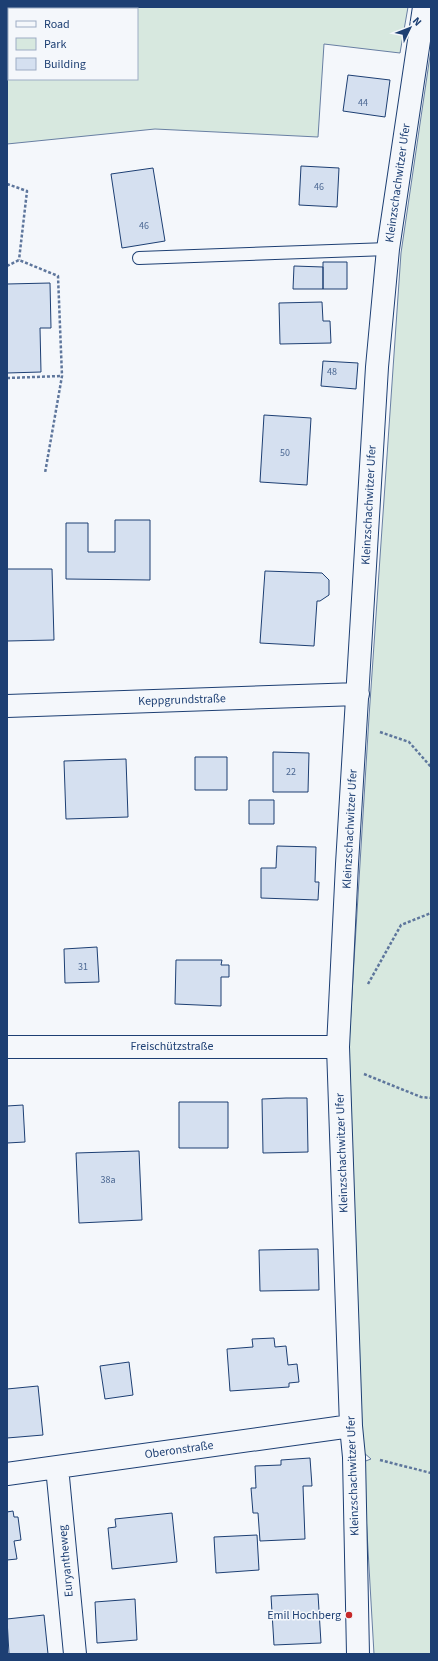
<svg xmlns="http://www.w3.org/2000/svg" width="438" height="1661" font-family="'Source Sans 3',sans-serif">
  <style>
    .green { fill: #d7e8df; stroke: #687fa3; fill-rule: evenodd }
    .building { fill: #d5e0f0; stroke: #1d3f73 }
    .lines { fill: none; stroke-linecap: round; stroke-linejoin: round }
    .service-casing { stroke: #1d3f73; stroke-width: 14 }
    .minor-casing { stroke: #1d3f73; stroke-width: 24 }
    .path { stroke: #5e769c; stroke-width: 2.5; stroke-dasharray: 3 2; stroke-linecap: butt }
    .service { stroke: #f4f7fb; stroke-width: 12 }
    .minor { stroke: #f4f7fb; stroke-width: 22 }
    .poi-dot { fill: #c62828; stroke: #f4f7fb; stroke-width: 1.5 }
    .labels { text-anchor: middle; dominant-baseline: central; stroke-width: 3; stroke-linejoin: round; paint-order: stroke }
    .number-label { font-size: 10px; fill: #4b6792 }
    .street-label { font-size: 12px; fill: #1d3f73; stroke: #f4f7fb }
    .poi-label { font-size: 12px; fill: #1d3f73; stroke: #f4f7fb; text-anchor: end }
  </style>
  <rect width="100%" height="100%" fill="#f4f7fb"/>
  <path class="green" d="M7 7H408L400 53 324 44 318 137 155 129 7 144ZM9 9H137V79H9Z
    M431 49V1654H374L363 1462 371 1459 363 1452 356 1289 349 1043 369 717 401 253Z"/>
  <path class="building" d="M348 75 390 80 385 117 343 111Z
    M301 166 339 168 337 207 299 205Z
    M153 168 165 241 122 248 111 174Z
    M323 262H347V289H323Z
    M294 266 323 267V289H293Z
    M50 283 51 328H40L41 372 7 373V284Z
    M322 302 323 321H330L331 343 280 344 279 303Z
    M323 361 358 363 356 389 321 386Z
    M264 415 311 418 307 485 260 482Z
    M115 520H150V580L66 579V523H88V552H115Z
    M7 569H52L54 640 7 641Z
    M265 571 322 573 329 580V595L320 601H317L314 646 260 643Z
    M273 752 309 753 308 792H273Z
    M195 757H227V790H195Z
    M126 759 128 817 66 819 64 761Z
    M249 800H274V824H249Z
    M277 846 316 847 315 882H319L318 900 261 898V868H276Z
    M97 947 99 982 65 983 64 949Z
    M176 960H222L221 965H229V977H221V1006L175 1004Z
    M286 1098H307L308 1152 263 1153 262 1099Z
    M179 1102H228V1148H179Z
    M23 1105 25 1142 7 1143V1106Z
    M139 1151 142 1220 79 1223 76 1153Z
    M318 1249 319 1290 260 1291 259 1250Z
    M274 1338 275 1347 286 1346 288 1365 297 1364 299 1382 289 1383V1387L230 1391 227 1349 253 1347 252 1339Z
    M129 1362 133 1395 105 1399 100 1366Z
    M38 1386 43 1435 7 1438V1389Z
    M310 1458 312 1486H303L305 1539 260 1541 258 1513H253L251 1488H256L255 1466 281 1465V1460Z
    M13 1511 14 1517H18L21 1540 14 1541 17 1559 7 1560V1512Z
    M172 1513 177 1562 112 1569 108 1528 116 1527 115 1519Z
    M257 1535 259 1570 216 1573 214 1537Z
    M318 1594 321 1643 274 1645 271 1596Z
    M135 1599 137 1640 97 1643 95 1602Z
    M44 1615 48 1654H9L7 1619Z"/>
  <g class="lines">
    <defs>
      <path id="service" d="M139 258 388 249"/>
      <path id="minor" d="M7 706 358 694
        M7 1047H338
        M57 1467 75 1654
        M7 1474 351 1426
        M358 1654 354 1457 351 1426 338 1047 347 864 377 367 388 249 424 7"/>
    </defs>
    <use href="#service" class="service-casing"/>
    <use href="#minor" class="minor-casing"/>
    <path class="path" d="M7 184 27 191 19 260
      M7 266 19 260 58 276 62 376 45 473
      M7 378 62 376
      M380 732 409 742 431 767
      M368 984 401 925 431 913
      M364 1074 421 1097 431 1098
      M380 1460 431 1473"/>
    <use href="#service" class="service"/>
    <use href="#minor" class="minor"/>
  </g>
  <circle class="poi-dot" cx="349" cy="1615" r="4"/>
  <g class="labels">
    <g class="number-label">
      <text x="363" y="103">44</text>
      <text x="319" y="187">46</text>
      <text x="144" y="226">46</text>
      <text x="332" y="372">48</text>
      <text x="285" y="453">50</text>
      <text x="291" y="772">22</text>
      <text x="83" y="967">31</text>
      <text x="108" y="1180">38a</text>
    </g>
    <g class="street-label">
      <text transform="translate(398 183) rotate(-82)">Kleinzschachwitzer Ufer</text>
      <text transform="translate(369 505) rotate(-87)">Kleinzschachwitzer Ufer</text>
      <text transform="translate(182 700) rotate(-2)">Keppgrundstraße</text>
      <text transform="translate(350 829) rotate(-87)">Kleinzschachwitzer Ufer</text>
      <text x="172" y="1046">Freischützstraße</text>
      <text transform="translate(342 1153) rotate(-92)">Kleinzschachwitzer Ufer</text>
      <text transform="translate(179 1450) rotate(-8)">Oberonstraße</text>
      <text transform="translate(353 1476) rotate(-92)">Kleinzschachwitzer Ufer</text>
      <text transform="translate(66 1561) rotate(-95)">Euryantheweg</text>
    </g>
    <g class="poi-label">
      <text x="341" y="1615">Emil Hochberg</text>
    </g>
  </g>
  <rect width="438" height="1661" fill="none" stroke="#1d3f73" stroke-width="16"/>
  <rect x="8" y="8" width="130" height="72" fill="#f4f7fb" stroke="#9eadc5"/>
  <rect x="16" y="21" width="20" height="6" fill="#f4f7fb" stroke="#9eadc5"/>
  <text x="44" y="28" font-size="12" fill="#1d3f73">Road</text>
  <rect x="16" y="38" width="20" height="12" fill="#d7e8df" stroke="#9eadc5"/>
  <text x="44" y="48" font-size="12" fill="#1d3f73">Park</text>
  <rect x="16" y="58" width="20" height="12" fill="#d5e0f0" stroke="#9eadc5"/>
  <text x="44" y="68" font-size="12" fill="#1d3f73">Building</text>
  <g transform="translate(410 28) rotate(47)" stroke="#f4f7fb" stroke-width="3" paint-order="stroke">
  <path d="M0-3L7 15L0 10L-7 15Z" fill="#1d3f73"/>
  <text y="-6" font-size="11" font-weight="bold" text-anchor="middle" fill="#1d3f73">N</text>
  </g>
</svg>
